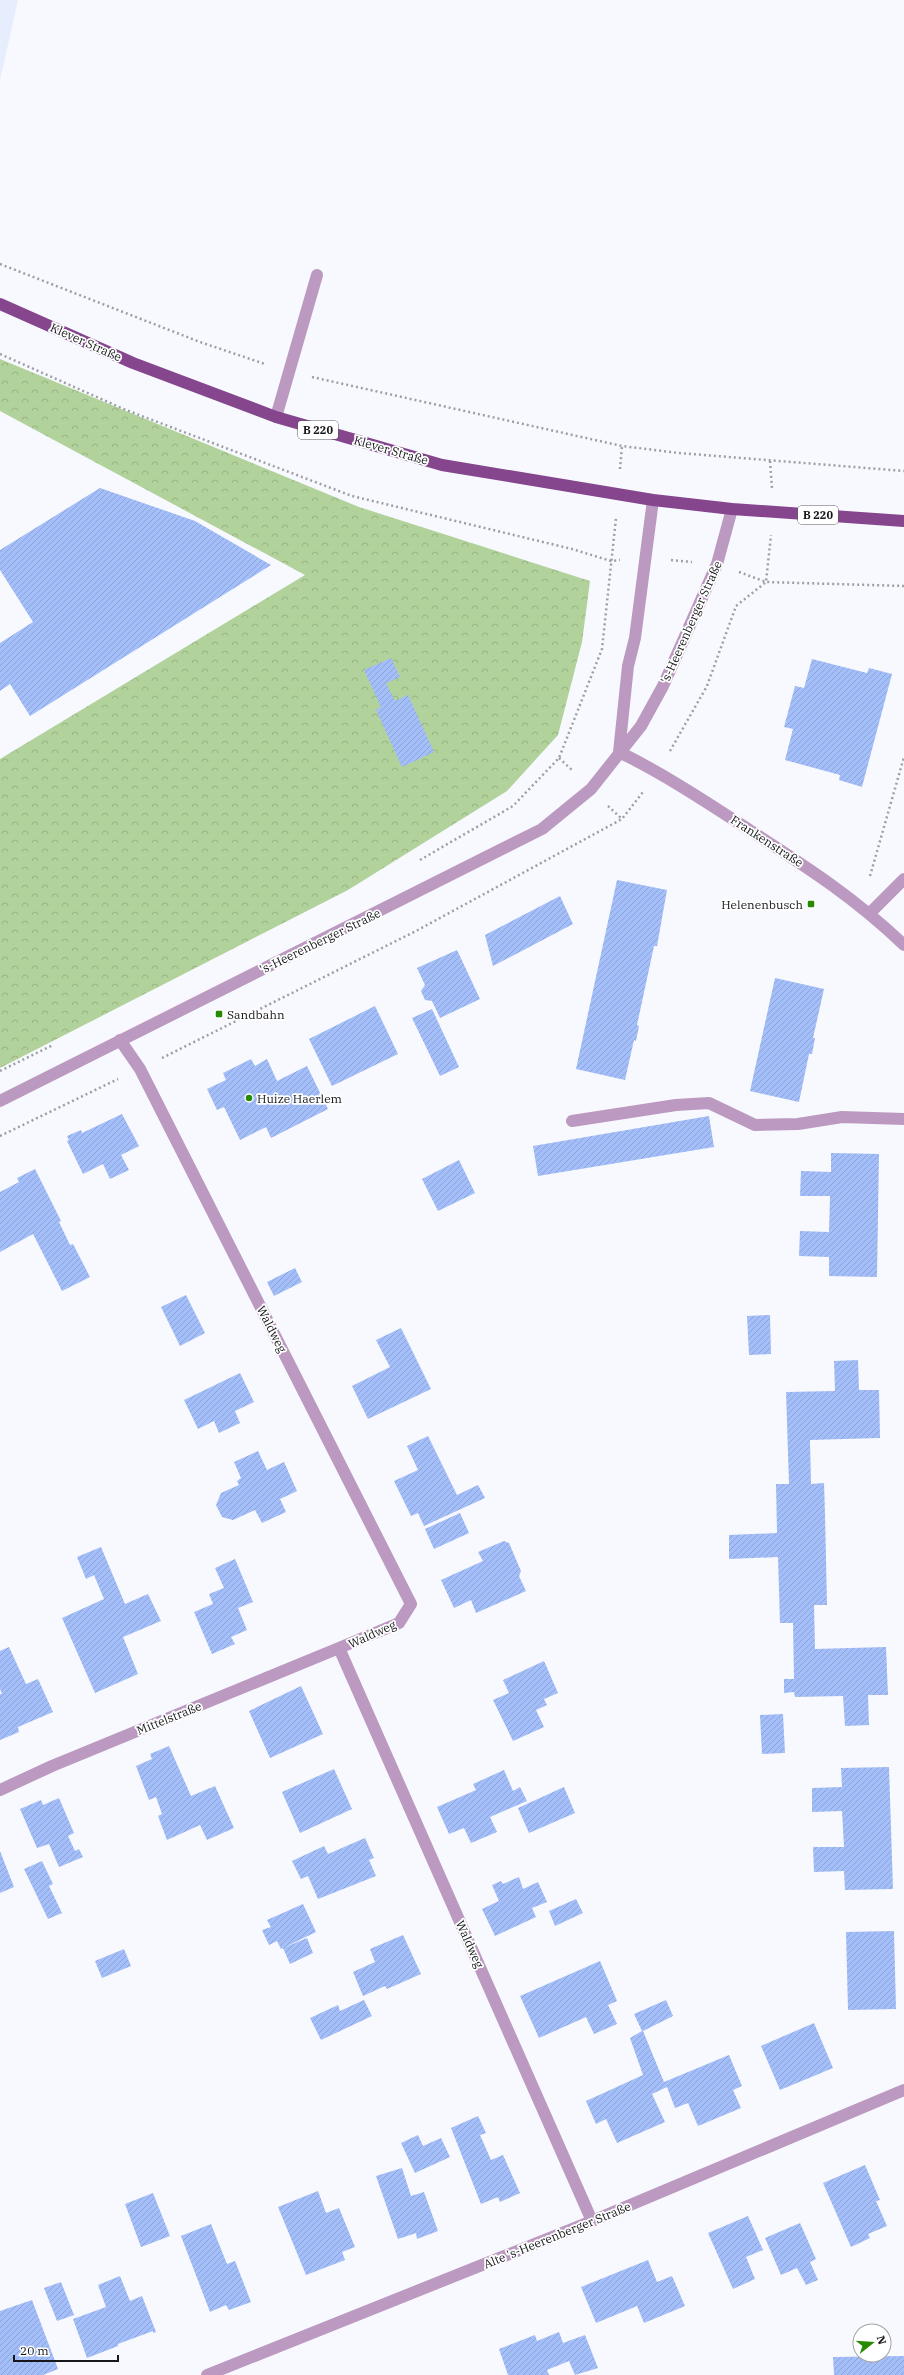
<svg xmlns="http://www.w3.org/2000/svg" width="904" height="2375" font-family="'IBM Plex Serif',serif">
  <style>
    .built { fill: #e6edfc }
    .forest { fill: url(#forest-crowns) }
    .building { fill: url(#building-hatch) }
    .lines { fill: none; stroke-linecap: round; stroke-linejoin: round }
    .path { stroke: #9d9fa3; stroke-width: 2.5; stroke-dasharray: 2 3; stroke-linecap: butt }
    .minor { stroke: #bc99c0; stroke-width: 12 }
    .major { stroke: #85468d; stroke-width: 12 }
    .poi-dot { fill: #268b03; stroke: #fff; stroke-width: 1.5 }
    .labels { text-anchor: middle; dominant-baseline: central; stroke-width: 3.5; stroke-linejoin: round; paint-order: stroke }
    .shield { fill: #fff; stroke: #5d5d5f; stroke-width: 1 }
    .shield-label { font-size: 11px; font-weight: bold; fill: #17181b }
    .street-label { font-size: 12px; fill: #17181b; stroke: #fff }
    .poi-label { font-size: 12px; fill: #17181b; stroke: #fff; text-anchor: start }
  </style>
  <defs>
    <pattern id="forest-crowns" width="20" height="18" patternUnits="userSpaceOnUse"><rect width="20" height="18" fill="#b1d29b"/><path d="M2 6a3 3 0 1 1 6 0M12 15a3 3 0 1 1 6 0" fill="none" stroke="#98b485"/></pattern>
    <pattern id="building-hatch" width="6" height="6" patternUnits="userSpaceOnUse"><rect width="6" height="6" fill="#a4befa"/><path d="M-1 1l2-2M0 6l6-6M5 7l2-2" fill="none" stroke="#8ca3d6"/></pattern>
  </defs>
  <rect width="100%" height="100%" fill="#f7f9fe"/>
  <path class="built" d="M0 0H18L0 80Z"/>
  <path class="forest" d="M0 359 359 507 590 581 582 642 558 735 507 791 348 890 0 1068V759L305 575 0 411Z"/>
  <path class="building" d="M100 488 195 521 271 565 30 716 10 684 0 691V643L33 622 0 570V550Z
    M391 658 400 677 386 683 395 701 408 695 434 752 402 767 376 710 381 707 364 670Z
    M812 659 867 673 869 668 892 674 862 787 839 780 840 775 785 760 793 729 784 727 795 686 804 688Z
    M617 880 667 890 657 946H654L637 1025 639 1026 636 1041 634 1040 625 1080 576 1069Z
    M560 896 573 924 493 966 485 935Z
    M457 950 480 999 440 1018 432 1001 425 1000 421 991 425 985 417 968Z
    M775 978 824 989 813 1038H815L812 1054H809L799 1102 750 1091Z
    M375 1006 398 1054 332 1086 309 1039Z
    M432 1009 459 1067 440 1076 412 1018Z
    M251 1059 255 1066 267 1059 277 1081 307 1066 328 1109 271 1138 266 1127 240 1140 224 1107 217 1110 207 1089 226 1080 223 1073Z
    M122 1114 139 1146 121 1155 129 1170 110 1179 103 1164 83 1174 67 1141 69 1140 67 1136 81 1130 82 1133Z
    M709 1116 714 1147 538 1176 533 1146Z
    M831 1153 879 1154 877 1277 829 1276V1257L799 1256 800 1231 829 1232 830 1196H800L801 1171 831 1172Z
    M459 1160 475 1193 438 1211 422 1179Z
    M35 1169 61 1221 59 1222 70 1245 73 1244 90 1277 62 1291 33 1234 0 1252V1192L19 1182 17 1178Z
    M295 1268 302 1282 274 1296 267 1282Z
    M186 1295 205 1333 180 1346 161 1307Z
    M770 1315 771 1354 749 1355 747 1316Z
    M401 1328 431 1389 368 1419 352 1386 390 1367 376 1340Z
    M858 1360 859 1390H879L880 1438 810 1440 811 1484 824 1483 825 1514 827 1605H814L815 1649 886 1647 888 1695H868L869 1725 845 1726 843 1696 795 1697 794 1692 784 1693V1679H794L793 1623H780L778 1557 729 1559V1535L777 1533 776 1484H789L786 1392 835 1391 834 1361Z
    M240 1373 254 1402 235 1411 240 1423 219 1433 214 1421 198 1429 184 1400Z
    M428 1436 457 1495 478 1485 485 1498 424 1526 418 1513 411 1516 394 1481 418 1470 407 1446Z
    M258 1451 267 1470 284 1462 297 1491 280 1499 286 1512 262 1523 255 1510 233 1520 222 1517 216 1505 221 1493 239 1485 237 1481 241 1478 234 1462Z
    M460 1513 469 1533 434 1549 425 1529Z
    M504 1541 509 1543 521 1571 519 1576 526 1591 476 1613 471 1600 454 1608 441 1580 483 1561 478 1552Z
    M101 1547 125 1604 148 1594 161 1621 123 1637 138 1674 95 1693 62 1618 104 1599 94 1575 86 1579 77 1557Z
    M235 1559 253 1602 238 1608 247 1630 231 1637 235 1644 212 1654 194 1612 213 1604 209 1594 224 1588 215 1568Z
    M9 1647 26 1684 38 1679 53 1712 18 1727 19 1732 0 1740V1694H2L0 1689V1651Z
    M544 1661 558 1693 544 1699 547 1705 536 1710 544 1727 513 1741 493 1700 509 1693 503 1680Z
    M301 1686 323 1734 270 1758 249 1711Z
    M783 1714 785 1753 762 1754 760 1715Z
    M169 1746 191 1796 215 1786 234 1828 207 1840 200 1825 167 1840 158 1816 162 1814 156 1797 149 1800 136 1766 152 1759 150 1754Z
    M889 1767 893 1889 845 1890 844 1871 814 1872 813 1847H844L842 1811 812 1812V1788L842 1787 841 1768Z
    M334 1769 352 1809 300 1833 282 1792Z
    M504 1770 513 1791 520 1787 527 1801 490 1817 497 1832 471 1843 464 1828 449 1834 437 1807 476 1790 473 1784Z
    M564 1787 575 1813 529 1833 518 1808Z
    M59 1798 74 1833 68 1836 75 1851 79 1849 83 1857 59 1867 49 1844 37 1848 20 1809 41 1800 43 1805Z
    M365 1838 374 1858 369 1860 376 1876 318 1899 308 1876 301 1879 292 1861 324 1846 328 1854Z
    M0 1851 14 1887 0 1893Z
    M42 1861 53 1884 49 1886 62 1913 48 1919 24 1869Z
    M519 1877 523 1889 538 1882 547 1902 532 1908 536 1917 495 1936 482 1909 499 1901 492 1885 501 1881 503 1884Z
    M576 1899 583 1913 555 1926 549 1911Z
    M303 1904 316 1932 281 1949 277 1941 269 1945 262 1930 271 1927 267 1920Z
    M894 1931 896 2009 848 2010 846 1932Z
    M403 1935 421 1974 387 1989 385 1986 363 1996 353 1972 375 1962 370 1949Z
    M307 1938 313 1953 290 1964 283 1948Z
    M124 1949 131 1966 102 1978 95 1961Z
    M600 1961 617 2001 608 2005 617 2024 594 2034 586 2017 539 2038 520 1996Z
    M364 2000 372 2016 321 2040 310 2018 338 2005 340 2011Z
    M666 2000 673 2016 643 2031 664 2082 729 2055 742 2086 733 2090 741 2108 698 2126 688 2103 675 2108 667 2087 652 2094 665 2122 617 2143 606 2119 596 2124 586 2101 643 2075 630 2038 642 2031 634 2014Z
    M814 2023 833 2068 780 2090 761 2046Z
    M478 2116 486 2133 480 2135 491 2160 503 2155 520 2193 500 2202 498 2197 481 2204 451 2128Z
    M418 2135 423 2146 441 2138 450 2157 415 2173 401 2143Z
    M865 2165 880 2200 876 2201 887 2226 868 2234 870 2238 851 2247 823 2183Z
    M402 2168 411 2196 424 2192 438 2231 417 2239 416 2233 398 2239 376 2176Z
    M318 2191 326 2213 339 2208 355 2247 342 2252 345 2260 306 2275 278 2207Z
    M153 2193 170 2236 141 2247 125 2204Z
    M748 2216 763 2250 746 2257 755 2279 733 2289 708 2233Z
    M800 2223 816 2259 810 2262 818 2280 806 2285 797 2268 781 2275 765 2238Z
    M211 2224 227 2264 235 2261 251 2302 229 2310 226 2305 210 2312 181 2236Z
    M648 2260 657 2282 672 2276 685 2306 644 2323 637 2306 596 2323 581 2287Z
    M120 2276 130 2301 142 2296 156 2332 153 2333V2331L118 2344V2346L87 2358 73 2319 106 2307 98 2285Z
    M61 2282 74 2315 57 2321 44 2288Z
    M32 2300 58 2369 43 2375H0V2311Z
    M559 2332 563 2343 585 2335 598 2368 575 2375 569 2361 547 2370 549 2375H508L499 2349 535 2335 537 2341Z
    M904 2356V2375H834L833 2357Z"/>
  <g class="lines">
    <path class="path" d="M0 264 200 342 265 364
      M0 354 126 410 352 496 572 549 611 561 620 560
      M312 377 622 446 679 453 904 471
      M770 461 772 488
      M620 469 622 446
      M671 560 692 562
      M739 572 766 582 904 586
      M670 751 707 686 736 606 766 582 771 535
      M559 758 573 771
      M608 806 622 819
      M420 860 513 806 559 758 602 649 616 518
      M870 876 904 757
      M162 1058 416 931 622 819 643 792
      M0 1071 53 1045
      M0 1136 118 1079"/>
    <path class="minor" d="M276 417 317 275
      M619 752C664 774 705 801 748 829 805 866 854 897 904 945
      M619 752 628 666 635 638 653 500
      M870 913 904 879
      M120 1040 140 1069 411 1604 399 1623 339 1648 592 2221
      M0 1101 542 829 591 789 641 726 663 686 717 564 732 509
      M572 1121 676 1105 709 1103 755 1125 798 1124 842 1117 904 1119
      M0 1790 52 1766 339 1648
      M207 2375 592 2221 904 2090"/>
    <path class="major" d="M0 304 133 363 276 417 442 465 653 500 732 509 904 521"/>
  </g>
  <g class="poi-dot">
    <rect x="807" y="900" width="8" height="8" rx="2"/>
    <rect x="215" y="1010" width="8" height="8" rx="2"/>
    <circle cx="249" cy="1098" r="4"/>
  </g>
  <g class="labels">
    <g class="shield">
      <rect x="298" y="421" width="40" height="18" rx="3"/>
      <rect x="798" y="506" width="40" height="18" rx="3"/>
    </g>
    <g class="shield-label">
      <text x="318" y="430">B 220</text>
      <text x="818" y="515">B 220</text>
    </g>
    <g class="street-label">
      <text transform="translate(86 342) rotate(24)">Klever Straße</text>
      <text transform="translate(391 450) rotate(16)">Klever Straße</text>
      <text transform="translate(691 622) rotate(-66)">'s-Heerenberger Straße</text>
      <text transform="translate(767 841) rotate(33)">Frankenstraße</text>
      <text transform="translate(320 941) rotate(-26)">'s-Heerenberger Straße</text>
      <text transform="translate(272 1329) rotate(63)">Waldweg</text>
      <text transform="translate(372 1634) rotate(-24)">Waldweg</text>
      <text transform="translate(169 1718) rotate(-22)">Mittelstraße</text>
      <text transform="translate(470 1944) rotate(66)">Waldweg</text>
      <text transform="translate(557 2235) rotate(-22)">Alte 's-Heerenberger Straße</text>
    </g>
    <g class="poi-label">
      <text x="803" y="904" text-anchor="end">Helenenbusch</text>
      <text x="227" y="1014">Sandbahn</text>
      <text x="257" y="1098">Huize Haerlem</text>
    </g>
  </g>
  <g transform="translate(872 2343) rotate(73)"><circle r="19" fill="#ffffff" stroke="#a2a3a4"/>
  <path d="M0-3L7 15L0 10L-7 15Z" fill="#268b03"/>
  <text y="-6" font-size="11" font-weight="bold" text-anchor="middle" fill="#17181b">N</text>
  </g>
  <path d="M14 2355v6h104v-6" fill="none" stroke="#17181b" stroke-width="2"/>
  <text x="20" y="2355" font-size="12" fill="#17181b" stroke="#ffffff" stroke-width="3" paint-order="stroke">20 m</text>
</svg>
